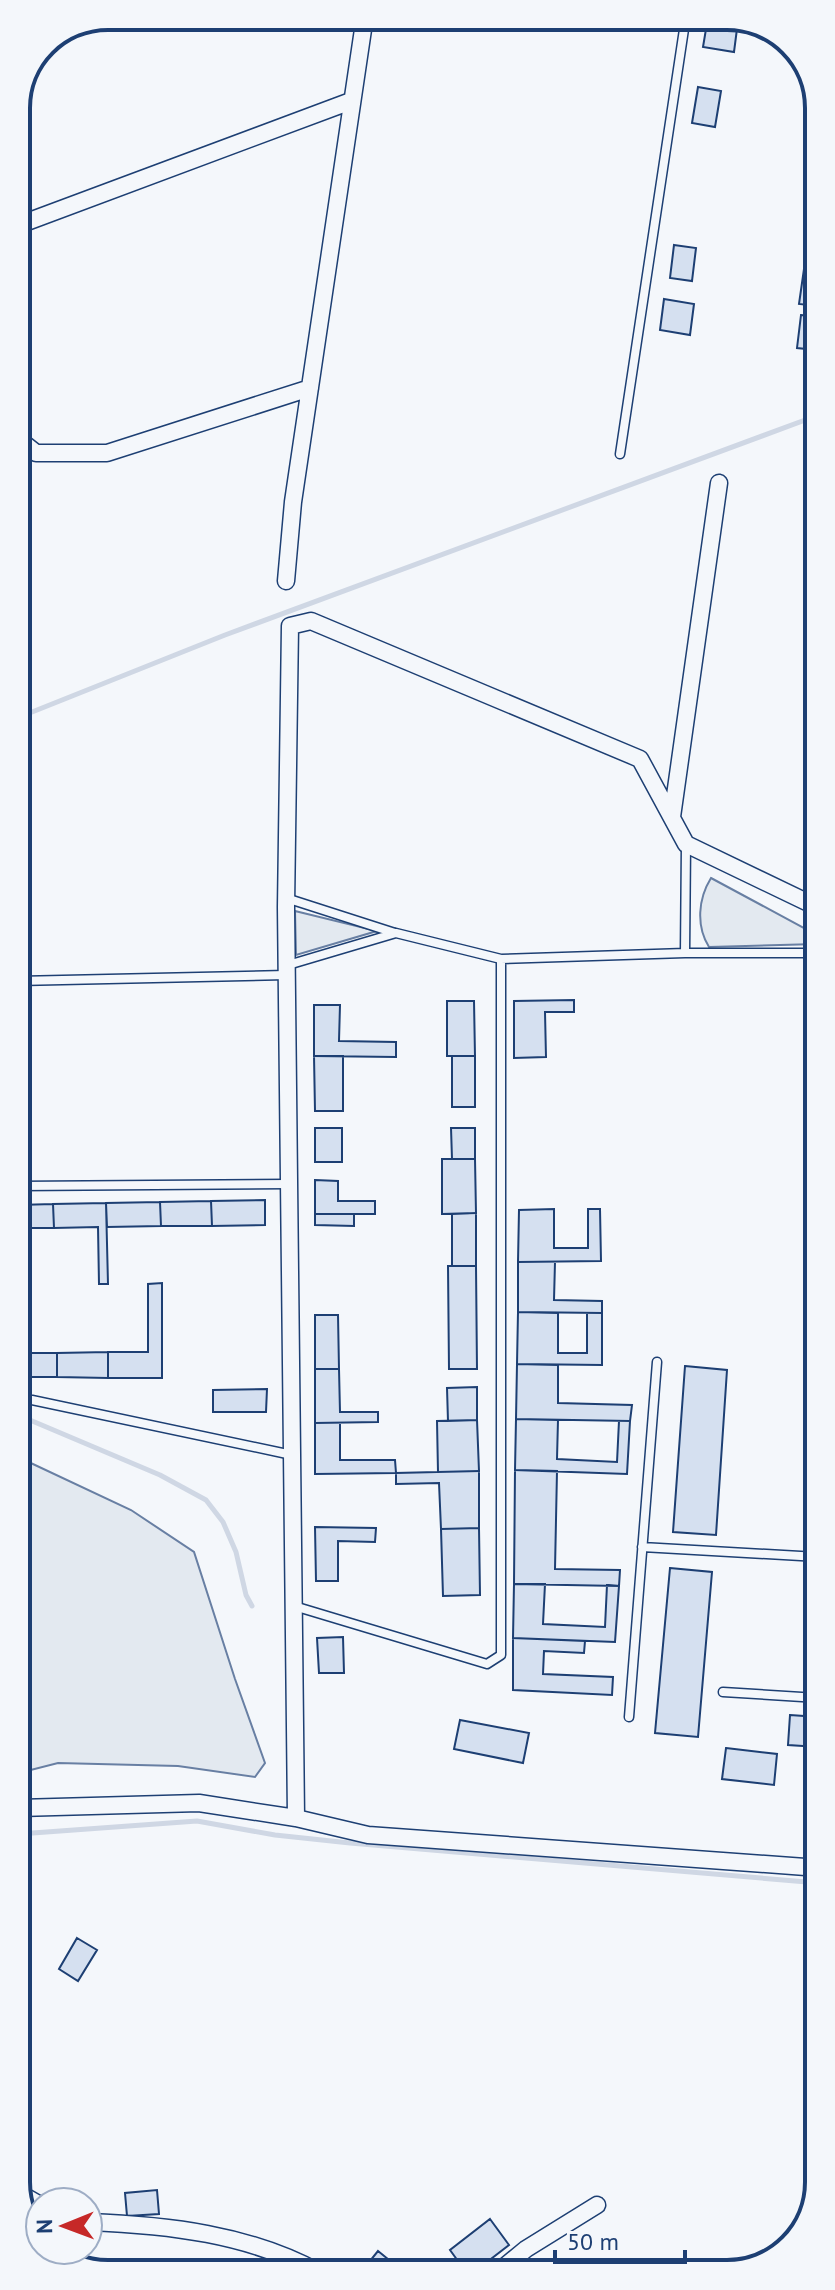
<svg xmlns="http://www.w3.org/2000/svg" width="835" height="2290" font-family="'PT Sans',sans-serif">
  <style>
    .green { fill: #e3e9f0; stroke: #687fa3; stroke-width: 2 }
    .lines { fill: none; stroke-linecap: round; stroke-linejoin: round }
    .stream { stroke: #cfd7e4; stroke-width: 5 }
    .building { fill: #d5e0f0; stroke: #1d3f73; stroke-width: 2 }
    .service-casing { stroke: #1d3f73; stroke-width: 11 }
    .minor-casing { stroke: #1d3f73; stroke-width: 19 }
    .service { stroke: #f4f7fb; stroke-width: 8 }
    .minor { stroke: #f4f7fb; stroke-width: 16 }
    .rim { fill: none; stroke: #1d3f73; stroke-width: 4 }
  </style>
  <rect width="100%" height="100%" fill="#f4f7fb"/>
  <path class="green" d="M711 878 817 935V944L709 947C696 926 698 899 711 878Z
    M295 911 377 931 296 955Z
    M18 1457 131 1510 194 1552 235 1679 265 1763 255 1777 178 1766 58 1763 19 1773Z"/>
  <g class="lines">
    <path class="stream" d="M17 718 225 635 816 416
      M18 1415 160 1475 206 1500 223 1522 236 1552 246 1595 252 1606
      M19 1834 197 1821 275 1835 350 1843 819 1883"/>
  </g>
  <path class="building" d="M708 17 738 21 734 52 703 47Z
    M698 87 721 91 715 127 692 123Z
    M810 227 816 228V306L799 304Z
    M674 245 696 248 692 281 670 278Z
    M664 299 694 304 690 335 660 330Z
    M801 315 816 317V350L797 348Z
    M574 1000V1012H545L546 1057 514 1058V1001Z
    M447 1001H474L475 1056H447Z
    M314 1005H340L339 1041 396 1042V1057L314 1056Z
    M314 1056H343V1111H315Z
    M452 1056H475V1107H452Z
    M315 1128H342V1162H315Z
    M451 1128H475V1159H452Z
    M442 1159H475L476 1213 442 1214Z
    M315 1180 338 1181V1201H375V1214H315Z
    M265 1200V1225L212 1226 211 1201Z
    M211 1201 212 1226H161L160 1202Z
    M160 1202 161 1226 107 1227 106 1203Z
    M106 1203 108 1284H99L98 1227 54 1228 53 1204Z
    M53 1204 54 1228H18V1205Z
    M554 1209V1248H588V1209H600L601 1261 518 1262 519 1210Z
    M476 1213V1266H452V1214Z
    M315 1214H354V1226L315 1225Z
    M518 1262H555L554 1300 602 1301V1313L518 1312Z
    M448 1266H476L477 1369H449Z
    M162 1283V1378H108V1352H148V1284Z
    M518 1312 558 1313V1353H587V1313H602V1365L517 1364Z
    M315 1315H338L339 1369H315Z
    M108 1352V1378L57 1377V1353Z
    M18 1353H57V1377H18Z
    M517 1364 558 1365V1403L632 1405 630 1421 516 1419Z
    M685 1366 727 1370 716 1535 673 1532Z
    M315 1369H339L340 1412H378V1422L315 1423Z
    M477 1387V1420L448 1421 447 1388Z
    M267 1389 266 1412H213V1390Z
    M516 1419 558 1420 557 1459 617 1462 619 1421H630L627 1474 515 1470Z
    M477 1420 479 1471 438 1472 437 1421Z
    M315 1423H340V1460H395L396 1473 315 1474Z
    M515 1470 557 1471 555 1569 620 1570 619 1586 514 1584Z
    M479 1471V1528L441 1529 439 1483 396 1484V1473Z
    M315 1527 376 1528 375 1542 338 1541V1581H316Z
    M479 1528 480 1595 443 1596 441 1529Z
    M670 1568 712 1572 698 1737 655 1733Z
    M514 1584H545L543 1624 605 1627 607 1585 619 1586 615 1642 513 1638Z
    M343 1637 344 1673H319L317 1638Z
    M513 1638 585 1641 584 1653 544 1651 543 1674 613 1677 612 1695 513 1690Z
    M790 1715 818 1717V1747L788 1745Z
    M460 1720 529 1733 523 1763 454 1749Z
    M726 1748 777 1754 774 1785 722 1779Z
    M77 1938 97 1950 78 1981 59 1969Z
    M157 2190 159 2214 127 2216 125 2193Z
    M490 2219 509 2245 474 2272H466L450 2250Z
    M378 2251 404 2272 372 2273 365 2267Z"/>
  <g class="lines">
    <defs>
      <path id="service" d="M620 454 686 16
        M286 898 395 933
        M685 953H817
        M288 965 396 933 501 959 685 953 686 844
        M17 981 286 975
        M18 1186 289 1184
        M32 1400 292 1455
        M642 1547 818 1557
        M294 1606 487 1664 501 1655V959
        M723 1692 818 1698
        M629 1717 657 1362"/>
      <path id="minor" d="M16 226 351 101
        M17 438 36 453H107L310 388
        M286 581 293 502 365 16
        M672 817 719 483
        M19 1808 199 1803 296 1818 368 1835 819 1868
        M296 1818 286 907 290 626 311 621 640 759 686 844 817 907
        M19 2193 40 2205
        M88 2222C168 2225 249 2234 320 2273
        M498 2272 526 2249 597 2205"/>
    </defs>
    <use href="#service" class="service-casing"/>
    <use href="#minor" class="minor-casing"/>
    <use href="#service" class="service"/>
    <use href="#minor" class="minor"/>
  </g>
  <path d="M0 0H835V2290H0ZM108 30H727A78 78 0 0 1 805 108V2182A78 78 0 0 1 727 2260H108A78 78 0 0 1 30 2182V108A78 78 0 0 1 108 30Z" fill="#f4f7fb" fill-rule="evenodd"/>
  <path class="rim" d="M108 30H727A78 78 0 0 1 805 108V2182A78 78 0 0 1 727 2260H108A78 78 0 0 1 30 2182V108A78 78 0 0 1 108 30Z"/>
  <g transform="translate(64 2226) rotate(269)"><circle r="38" fill="#f4f7fb" stroke="#9eadc5" stroke-width="2"/>
  <path d="M0-6L14 30L0 20L-14 30Z" fill="#c62828"/>
  <text y="-12" font-size="22" font-weight="bold" text-anchor="middle" fill="#1d3f73">N</text>
  </g>
  <path d="M555 2250v12h130v-12" fill="none" stroke="#1d3f73" stroke-width="4"/>
  <text x="567" y="2250" font-size="24" fill="#1d3f73" stroke="#f4f7fb" stroke-width="6" paint-order="stroke">50 m</text>
</svg>
